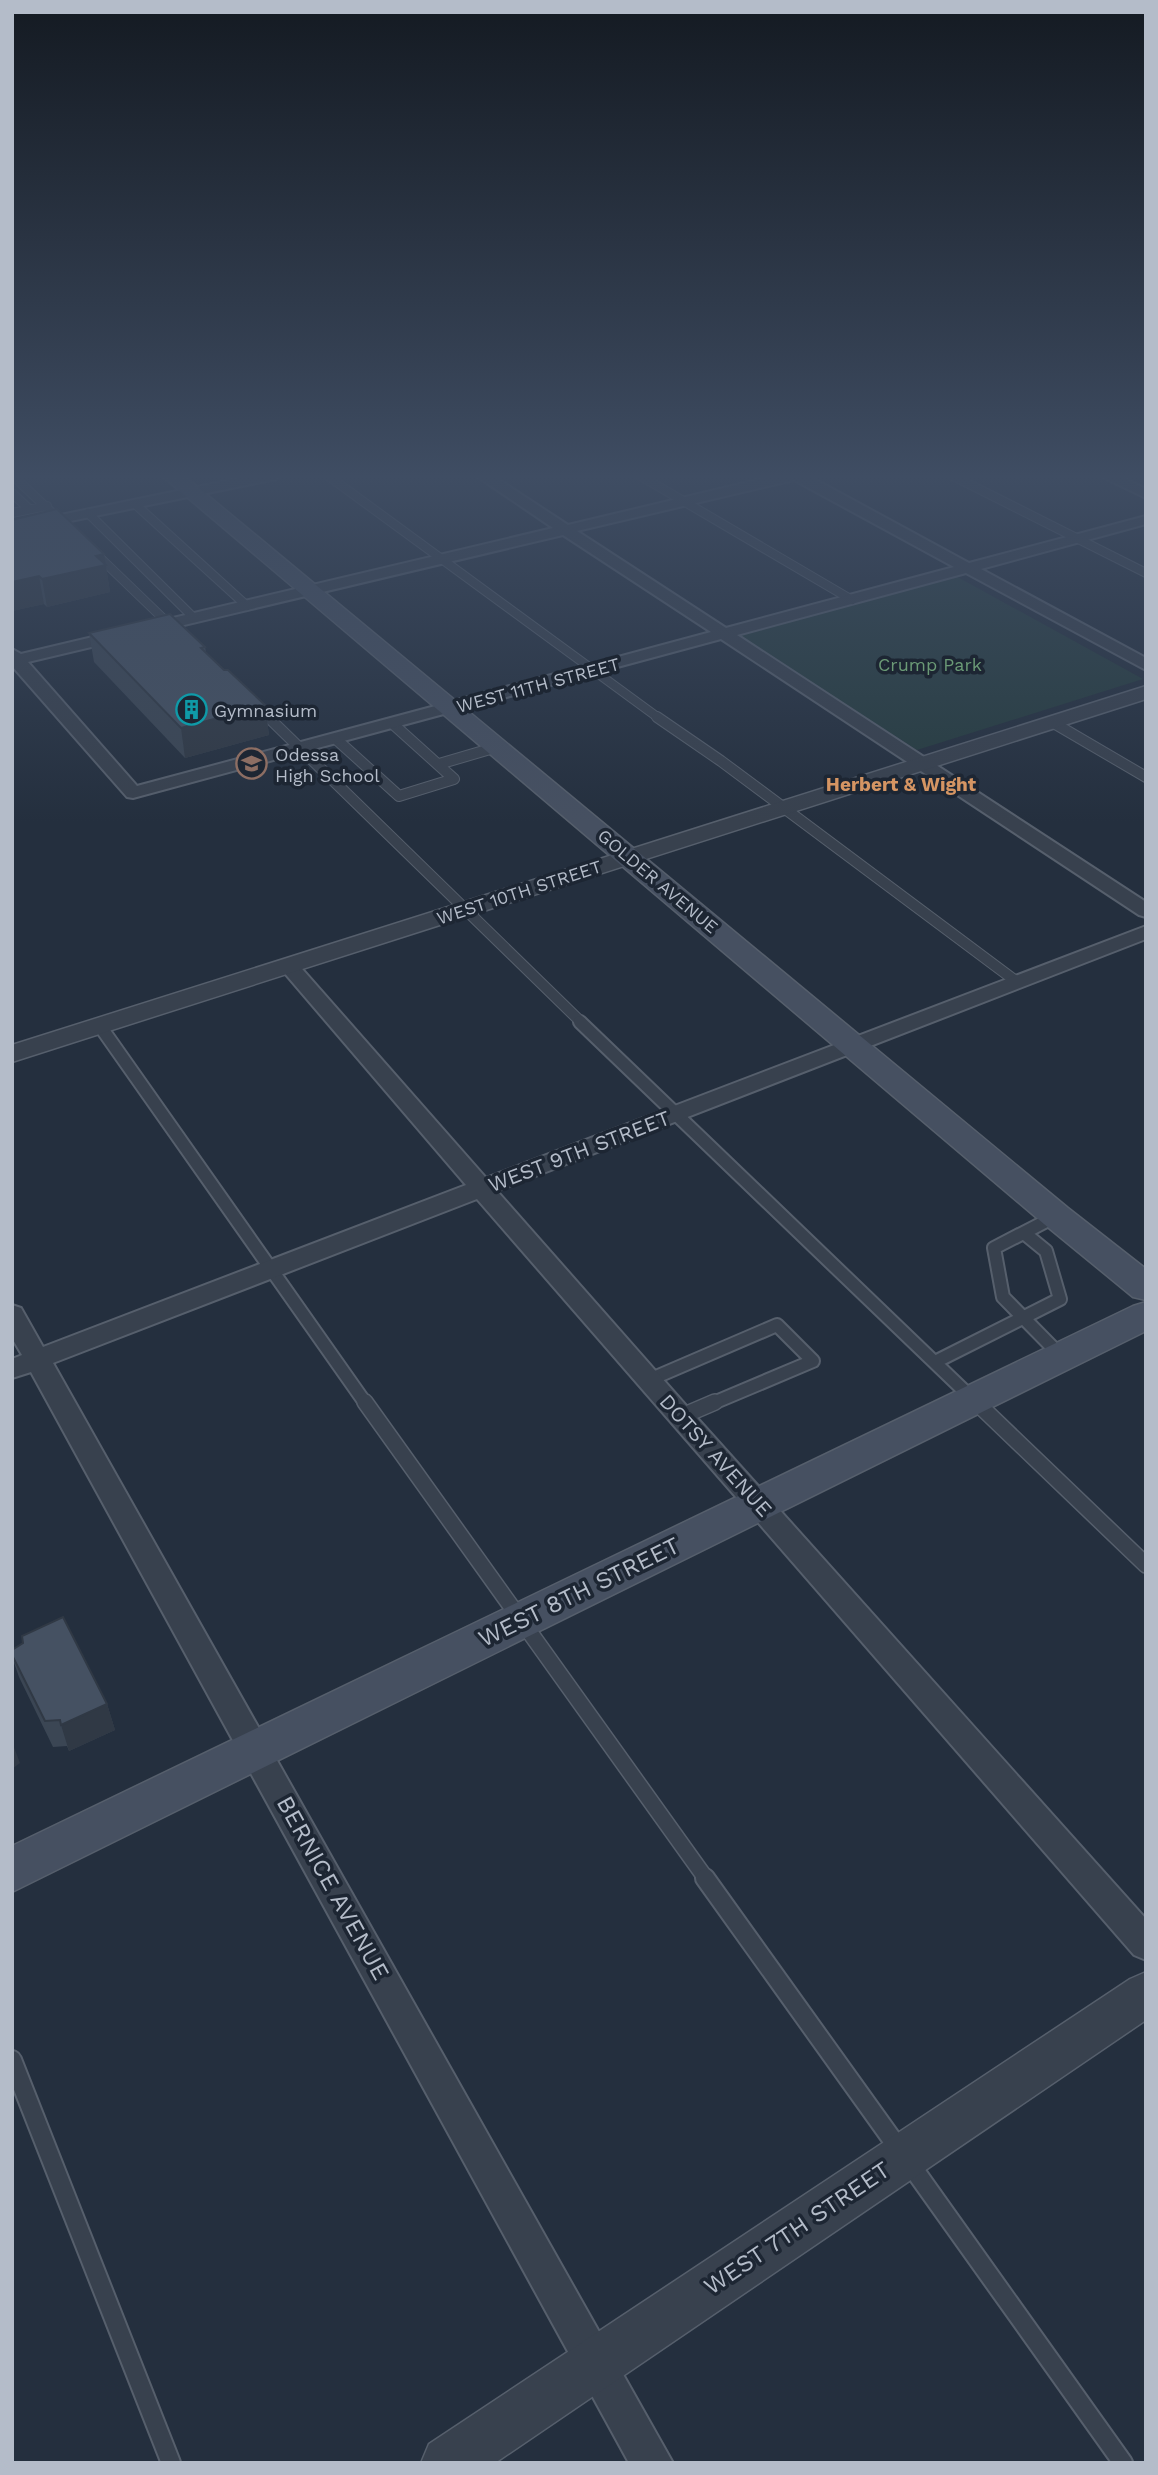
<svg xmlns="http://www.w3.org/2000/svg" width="1158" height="2475" font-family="'Work Sans',sans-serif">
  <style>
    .green { fill: #263c3f }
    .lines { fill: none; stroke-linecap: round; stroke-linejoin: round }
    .service-far4-casing { stroke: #565f6c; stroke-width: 10 }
    .service-far3-casing { stroke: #565f6c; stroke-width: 12 }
    .service-far2-casing { stroke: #565f6c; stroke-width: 16 }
    .service-far1-casing { stroke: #565f6c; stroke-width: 18 }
    .service-casing { stroke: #565f6c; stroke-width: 22 }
    .minor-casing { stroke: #565f6c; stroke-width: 4 }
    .tertiary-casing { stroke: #565f6c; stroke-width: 3 }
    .secondary-casing { stroke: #565f6c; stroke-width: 3 }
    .service-far4 { stroke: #38414e; stroke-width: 8 }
    .service-far3 { stroke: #38414e; stroke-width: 10 }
    .service-far2 { stroke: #38414e; stroke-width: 12 }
    .service-far1 { stroke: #38414e; stroke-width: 15 }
    .service { stroke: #38414e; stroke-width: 18 }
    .minor { fill: #38414e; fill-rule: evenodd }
    .tertiary { fill: #38414e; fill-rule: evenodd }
    .secondary { fill: #465061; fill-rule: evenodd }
    .wall { fill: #3b4654 }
    .shaded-wall { fill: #303945 }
    .building { fill: #455162; stroke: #303945; stroke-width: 2 }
    .labels { text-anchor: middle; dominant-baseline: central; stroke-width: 7; stroke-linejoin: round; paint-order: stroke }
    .far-park-label { font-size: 18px; fill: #6b9a76; stroke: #1d2633 }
    .far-street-label { font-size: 18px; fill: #b4bcc9; stroke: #1d2633 }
    .far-poi-label { font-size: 18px; fill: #b4bcc9; stroke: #1d2633; text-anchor: start }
    .far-neighbourhood-label { font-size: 19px; font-weight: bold; fill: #d59563; stroke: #1d2633 }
    .street-label { font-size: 21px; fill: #b4bcc9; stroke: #1d2633 }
    .near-street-label { font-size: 24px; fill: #b4bcc9; stroke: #1d2633 }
  </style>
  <rect width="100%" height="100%" fill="#242f3e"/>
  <path class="green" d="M954 575 1143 679 917 750 738 635Z"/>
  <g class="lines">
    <defs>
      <path id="service-far4" d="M12 475 63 523
        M327 475 660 719
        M639 475 852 600
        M951 475 1146 573
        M12 493 29 509
        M135 504 247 606
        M12 513 47 506
        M88 513 194 618
        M94 552 172 627
        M254 704 269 719"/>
      <path id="service-far3" d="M268 717 582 1023
        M657 717 721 761 1017 982
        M1052 722 1146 777
        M336 739 399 796 454 779 393 724
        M439 764 497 747"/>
      <path id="service-far2" d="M580 1022 978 1404
        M100 1026 366 1404
        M1056 1216 994 1248 1003 1297 1061 1356
        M935 1362 1060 1299 1046 1251 1024 1233
        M649 1380 777 1325 813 1361 711 1404"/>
      <path id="service-far1" d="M365 1402 707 1880
        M976 1402 1146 1565
        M680 1417 715 1402"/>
      <path id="service" d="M705 1878 899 2149
        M12 2060 171 2463
        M910 2164 1123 2463"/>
      <path id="minor" d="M255 475H283L276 479 12 533V525Z
        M475 475H492L568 525 778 475H807L969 563 1146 516V524L981 569 1146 658V670L966 573 737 635 1146 902V917L1139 915 721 639 133 798 127 797 12 666V649L21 654 553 528ZM794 480 954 567 726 628 577 531ZM563 535 711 632 137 786 28 662Z
        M1098 475H1117L1146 489V498Z
        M1146 926V939L497 1191 690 1410 1146 1919V1960L1134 1955 477 1199 53 1363 673 2463H629L31 1372 12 1378V1359L22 1355 12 1338V1305L21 1308 43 1347 466 1185 282 970 279 966 282 962H296L486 1178Z"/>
      <path id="tertiary" d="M1146 686V699L12 1062V1045Z
        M1146 1972V2020L495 2463H421L429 2444 1130 1979Z"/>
      <path id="secondary" d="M161 475H183L1068 1208 1146 1269V1300L1133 1297 1044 1224Z
        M1146 1302V1331L12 1892V1846L1133 1306Z"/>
    </defs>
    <use href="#service-far4" class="service-far4-casing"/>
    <use href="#service-far3" class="service-far3-casing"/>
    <use href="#service-far2" class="service-far2-casing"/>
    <use href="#service-far1" class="service-far1-casing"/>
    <use href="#service" class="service-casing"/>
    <use href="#minor" class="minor-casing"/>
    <use href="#tertiary" class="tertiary-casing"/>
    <use href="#secondary" class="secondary-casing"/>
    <use href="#service-far4" class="service-far4"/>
    <use href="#service-far3" class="service-far3"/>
    <use href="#service-far2" class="service-far2"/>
    <use href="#service-far1" class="service-far1"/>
    <use href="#service" class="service"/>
    <use href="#minor" class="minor"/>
    <use href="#tertiary" class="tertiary"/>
    <use href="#secondary" class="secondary"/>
  </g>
  <path class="wall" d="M12 520 104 554 110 592 47 607 44 604 12 611Z
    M89 633 205 647 206 652 224 670 265 705 269 735 185 758 94 662Z
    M12 1650 107 1704 115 1730 69 1751 67 1746 53 1747 19 1677 12 1657Z"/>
  <path class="shaded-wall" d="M104 554 110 592 47 607 42 579 96 556Z
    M39 576 44 604 12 611V582Z
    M265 705 269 735 185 758 181 728Z
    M107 1704 115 1730 69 1751 61 1725Z
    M12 1742 20 1763 12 1769Z"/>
  <path class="building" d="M57 509 104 554 96 556 106 565 42 579 39 576 12 582V520Z
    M170 614 205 647 201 648 224 670H228L265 705 181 728 89 633Z
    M63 1617 107 1704 61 1725 60 1720 45 1721 12 1655V1650L23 1643 22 1636Z"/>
  <linearGradient id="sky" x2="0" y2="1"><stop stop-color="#141a22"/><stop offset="0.58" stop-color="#3f4d63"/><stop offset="1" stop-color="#3f4d63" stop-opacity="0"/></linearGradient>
  <rect width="1158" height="822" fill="url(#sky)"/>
  <defs>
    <symbol id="building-ring" viewBox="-11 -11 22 22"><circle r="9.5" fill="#1d2633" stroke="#0f9aa8" stroke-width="1.5"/><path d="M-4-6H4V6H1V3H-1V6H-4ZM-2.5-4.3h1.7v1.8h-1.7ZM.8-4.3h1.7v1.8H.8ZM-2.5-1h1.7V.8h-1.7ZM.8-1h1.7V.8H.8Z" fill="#0f9aa8"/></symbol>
    <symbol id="school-ring" viewBox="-11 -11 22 22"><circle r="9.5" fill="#1d2633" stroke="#8d6e63" stroke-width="1.5"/><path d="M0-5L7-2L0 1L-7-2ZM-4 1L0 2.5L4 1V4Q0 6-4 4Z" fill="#8d6e63"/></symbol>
  </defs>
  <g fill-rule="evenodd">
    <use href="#building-ring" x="174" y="692" width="35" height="35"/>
    <use href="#school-ring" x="234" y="746" width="35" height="35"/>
  </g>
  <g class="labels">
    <g class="far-park-label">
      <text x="930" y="664">Crump Park</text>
    </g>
    <g class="far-street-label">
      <text transform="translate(538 685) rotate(-15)">WEST 11TH STREET</text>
      <text transform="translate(658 881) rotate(40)">GOLDER AVENUE</text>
      <text transform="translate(519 892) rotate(-18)">WEST 10TH STREET</text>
    </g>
    <g class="far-poi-label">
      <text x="214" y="710">Gymnasium</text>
      <text x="275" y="754">Odessa<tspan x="275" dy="21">High School</tspan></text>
    </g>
    <g class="far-neighbourhood-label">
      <text x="901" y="784">Herbert &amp; Wight</text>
    </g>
    <g class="street-label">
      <text transform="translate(579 1151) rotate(-21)">WEST 9TH STREET</text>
      <text transform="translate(716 1455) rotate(48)">DOTSY AVENUE</text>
    </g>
    <g class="near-street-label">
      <text transform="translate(579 1592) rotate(-26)">WEST 8TH STREET</text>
      <text transform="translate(333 1888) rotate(61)">BERNICE AVENUE</text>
      <text transform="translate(797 2228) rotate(-34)">WEST 7TH STREET</text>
    </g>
  </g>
  <rect width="1158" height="2475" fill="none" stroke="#b4bcc9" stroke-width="28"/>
</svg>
